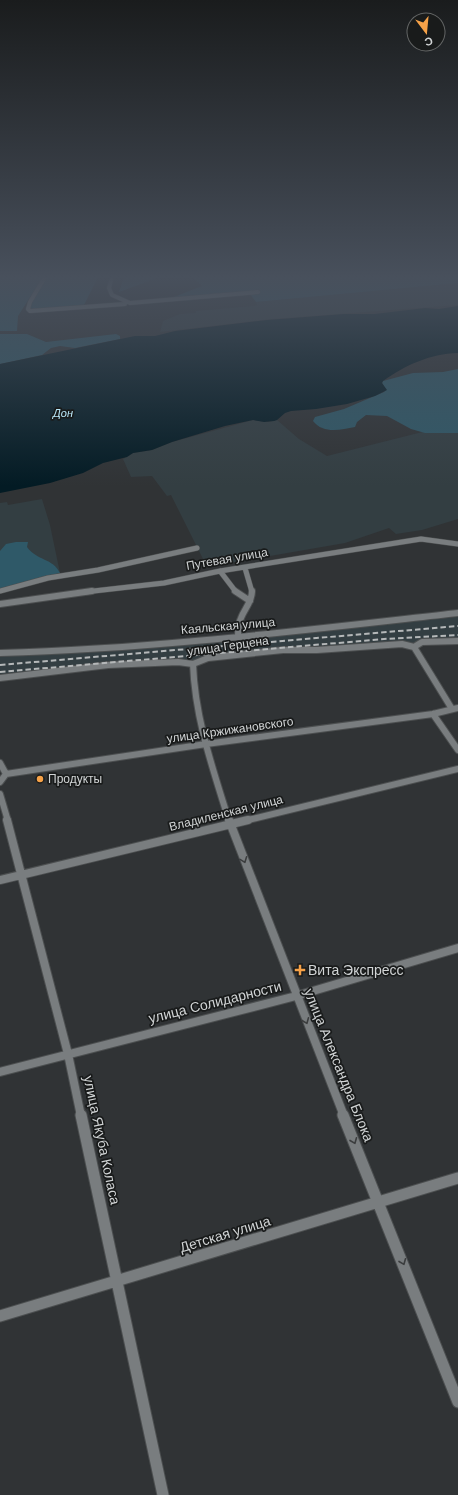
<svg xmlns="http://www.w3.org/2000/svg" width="458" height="1495" font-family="Helvetica,sans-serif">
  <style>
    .built { fill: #333e42 }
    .green { fill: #2f5968 }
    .water { fill: #031b24 }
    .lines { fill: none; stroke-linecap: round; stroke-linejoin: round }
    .street-far4-casing { stroke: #4c4f50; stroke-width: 5 }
    .street-far3-casing { stroke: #4c4f50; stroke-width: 6 }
    .street-far2-casing { stroke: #4c4f50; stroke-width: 8 }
    .street-far1-casing { stroke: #4c4f50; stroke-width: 10 }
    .street-casing { stroke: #4c4f50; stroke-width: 13 }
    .street-far4 { stroke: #797d7f; stroke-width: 4 }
    .street-far3 { stroke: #797d7f; stroke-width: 5 }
    .street-far2 { stroke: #797d7f; stroke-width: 6 }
    .street-far1 { stroke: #797d7f; stroke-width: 8 }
    .street { stroke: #797d7f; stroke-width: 11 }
    .rail { stroke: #b5b8b9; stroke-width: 2; stroke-dasharray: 5.5 3; stroke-linecap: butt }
    .oneway { stroke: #3b3d3e }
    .poi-dot { fill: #f7a248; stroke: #191b1b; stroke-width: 1.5 }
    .labels { text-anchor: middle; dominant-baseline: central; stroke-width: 3.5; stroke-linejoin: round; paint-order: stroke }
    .far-water-label { font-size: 11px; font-style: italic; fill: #b9e7f8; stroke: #191b1b }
    .street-label { font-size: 12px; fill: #d1d4d5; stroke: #191b1b }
    .poi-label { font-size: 12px; fill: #d1d4d5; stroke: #191b1b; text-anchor: start }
    .near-poi-label { font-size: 14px; fill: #d1d4d5; stroke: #191b1b; text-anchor: start }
    .near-street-label { font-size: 14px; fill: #d1d4d5; stroke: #191b1b }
  </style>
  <rect width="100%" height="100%" fill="#303335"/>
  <path class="built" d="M458 283V305L272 319 160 332 163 321 180 314 196 313V311L254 306 257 305 256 302Z
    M253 420 268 422 277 420 299 439 327 456 458 423V519L422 530 396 534 389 528 345 543 207 567 171 495 167 496 152 476 131 477 123 459 133 453 152 450 172 442Z
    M42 499 50 525 60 573 0 587V503L7 502 8 505Z
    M458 617V640L287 651 0 678V654Z"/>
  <path class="green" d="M0 277H43L18 316 17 331H0Z
    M47 277H98L84 305 32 310 29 307Z
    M124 277H160L119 292Z
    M193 277H458V283L256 302 250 294 182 301 174 297 202 286Z
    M0 334H27L46 342 116 334 120 336V339L75 348 60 346 51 348 42 355 0 364Z
    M458 369V433H425L411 429 387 416 366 415 357 422 355 427C340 430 323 434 313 421L315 417 344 409 384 392 386 390 382 383 383 381 413 373 443 372Z
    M16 542H28L27 547C37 561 53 558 60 573L0 589V551L6 544Z"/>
  <path class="water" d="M458 306V353C429 354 406 365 383 381L382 383 387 390 375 396 347 404 316 409 291 411 285 413 277 420 274 421 264 422 253 420 225 426 172 442 152 450 133 453 127 457 103 463 83 473 50 483 0 493V364L135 336H155L175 331 267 320 344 314H375L425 308 439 309Z"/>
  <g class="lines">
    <defs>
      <path id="street-far4" d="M45 277 30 302 28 309 30 311 125 304
        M112 277 109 288 112 295 130 303 258 292"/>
      <path id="street-far3" d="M245 568 252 592
        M220 571 236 592
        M0 591 48 578 98 570 197 548
        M85 592 164 583 220 571 421 539 458 544"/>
      <path id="street-far2" d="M235 591 250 601
        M0 604 92 591
        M238 637C238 630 238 624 241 618 245 608 252 602 252 591
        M414 647 452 709
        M0 653C153 649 306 630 458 613
        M193 664C195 719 213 769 229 821
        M0 678 108 665 178 662 193 664 208 658 283 650H317L402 644 414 647 422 642 458 641
        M433 714 458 750
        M0 763 6 774 0 782
        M6 774 206 744 433 714 458 708
        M0 794 8 821
        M244 821 458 769"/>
      <path id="street-far1" d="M7 820 68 1054 81 1116
        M229 820 344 1116
        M0 880 248 820
        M0 1072 296 996 458 948"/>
      <path id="street" d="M81 1115 163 1495
        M343 1115 458 1402
        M0 1316 458 1178"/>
    </defs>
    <use href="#street-far4" class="street-far4-casing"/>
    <use href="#street-far3" class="street-far3-casing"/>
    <use href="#street-far2" class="street-far2-casing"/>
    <use href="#street-far1" class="street-far1-casing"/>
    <use href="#street" class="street-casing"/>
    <use href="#street-far4" class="street-far4"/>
    <use href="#street-far3" class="street-far3"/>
    <use href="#street-far2" class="street-far2"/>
    <use href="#street-far1" class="street-far1"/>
    <use href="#street" class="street"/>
    <path class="rail" d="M0 665 458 626
      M0 672 384 639 458 635"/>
  </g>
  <defs><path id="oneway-chevron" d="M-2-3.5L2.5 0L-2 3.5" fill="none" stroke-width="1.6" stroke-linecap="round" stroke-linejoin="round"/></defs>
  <g class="oneway">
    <use href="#oneway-chevron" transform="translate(244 860) rotate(69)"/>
    <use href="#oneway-chevron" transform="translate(306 1021) rotate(68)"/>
    <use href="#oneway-chevron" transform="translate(354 1141) rotate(68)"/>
    <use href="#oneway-chevron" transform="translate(403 1262) rotate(68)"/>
  </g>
  <linearGradient id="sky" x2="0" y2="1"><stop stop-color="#1a1c1d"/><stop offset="0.57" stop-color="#48505c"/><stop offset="1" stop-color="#48505c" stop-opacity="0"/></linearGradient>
  <rect width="458" height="486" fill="url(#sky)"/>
  <g class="poi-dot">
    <circle cx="40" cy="779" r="4"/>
    <path d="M298 964h4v4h4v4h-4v4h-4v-4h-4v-4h4z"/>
  </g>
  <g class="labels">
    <g class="far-water-label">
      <text x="63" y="413">Дон</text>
    </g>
    <g class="street-label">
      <text transform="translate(227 559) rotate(-10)">Путевая улица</text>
      <text transform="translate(228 626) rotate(-5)">Каяльская улица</text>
      <text transform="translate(228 646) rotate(-8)">улица Герцена</text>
      <text transform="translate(230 730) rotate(-8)">улица Кржижановского</text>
      <text transform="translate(226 813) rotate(-14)">Владиленская улица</text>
    </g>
    <g class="poi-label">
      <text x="48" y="779">Продукты</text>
    </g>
    <g class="near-poi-label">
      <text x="308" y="970">Вита Экспресс</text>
    </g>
    <g class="near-street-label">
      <text transform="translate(215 1002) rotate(-14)">улица Солидарности</text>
      <text transform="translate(339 1065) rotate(68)">улица Александра Блока</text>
      <text transform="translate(102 1140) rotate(78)">улица Якуба Коласа</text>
      <text transform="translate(225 1234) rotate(-17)">Детская улица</text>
    </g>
  </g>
  <g transform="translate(426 32) rotate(164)"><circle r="19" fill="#191b1b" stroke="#636565"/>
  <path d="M0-3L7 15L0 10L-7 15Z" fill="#f7a248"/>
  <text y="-6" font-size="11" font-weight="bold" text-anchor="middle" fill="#d1d4d5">С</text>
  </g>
</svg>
